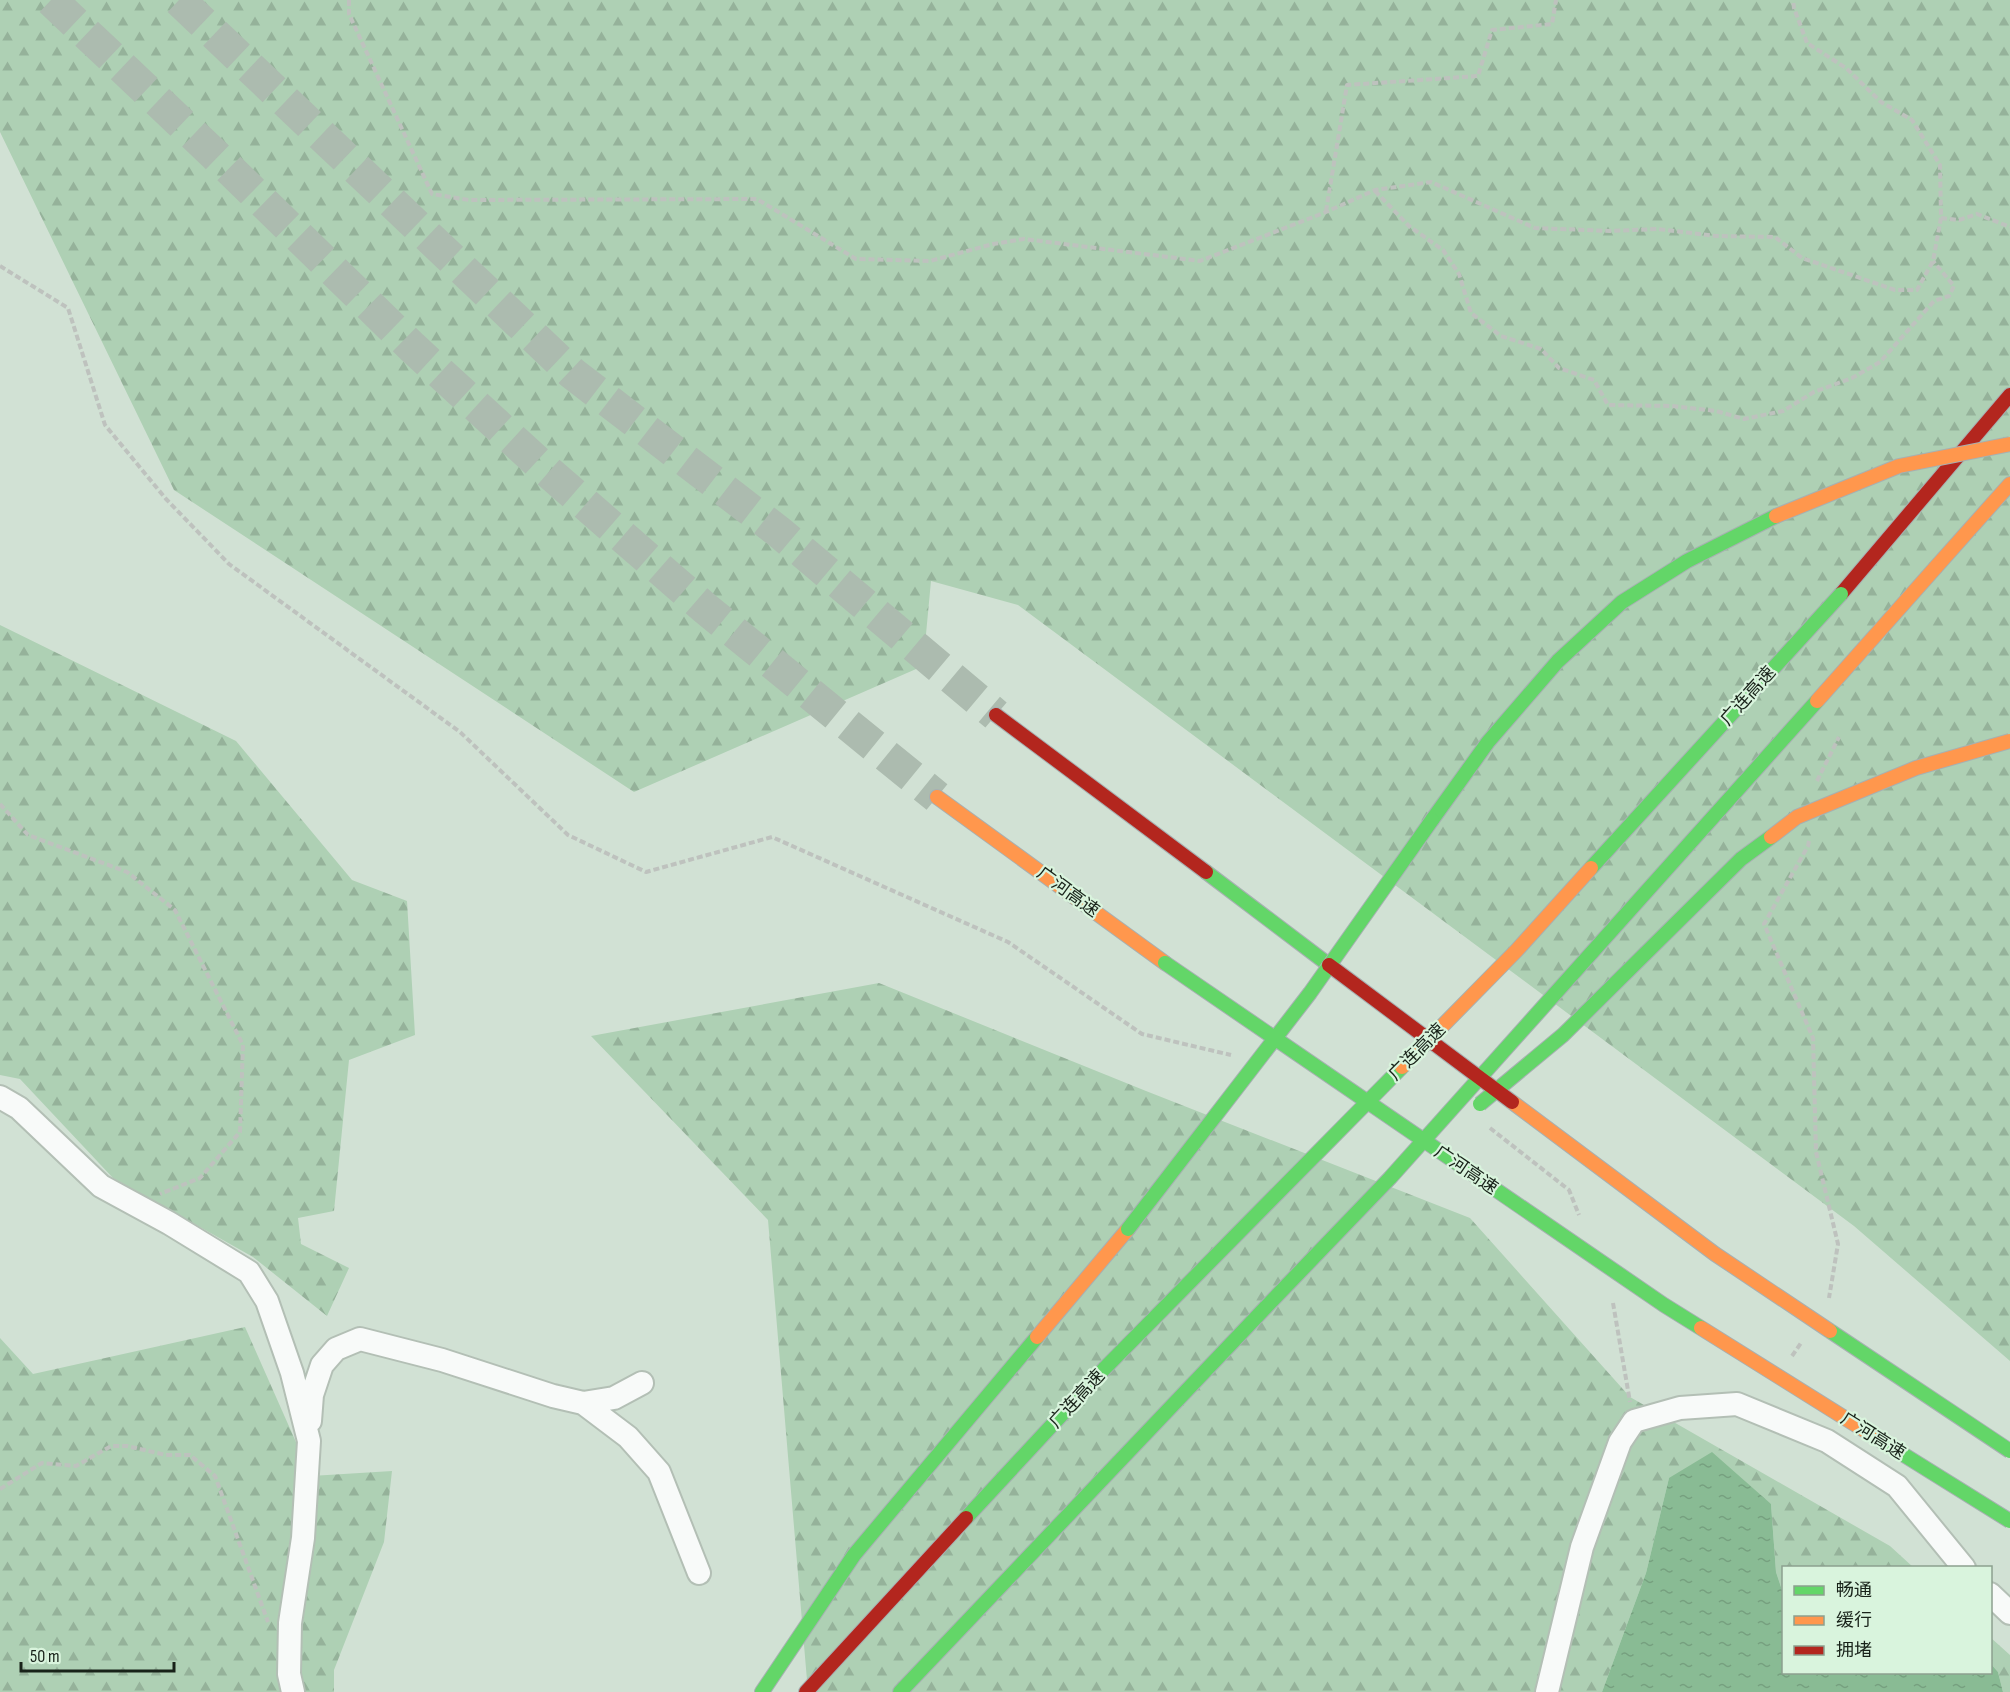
<svg xmlns="http://www.w3.org/2000/svg" width="2010" height="1692" font-family="'Sofia Sans Condensed','Noto Sans SC',sans-serif">
  <style>
    .forest { fill: url(#forest-firs) }
    .water { fill: url(#water-ripples) }
    .lines { fill: none; stroke-linecap: round; stroke-linejoin: round }
    .highway-tunnel { stroke: #acbbaf; stroke-width: 33; stroke-dasharray: 33 16; stroke-linecap: butt }
    .street-casing { stroke: #b3bfb5; stroke-width: 26 }
    .fast-casing { stroke: #a7b0b2; stroke-width: 16 }
    .slow-casing { stroke: #a7b0b2; stroke-width: 16 }
    .jam-casing { stroke: #a7b0b2; stroke-width: 16 }
    .path { stroke: #bec2be; stroke-width: 4; stroke-dasharray: 6 3; stroke-linecap: butt }
    .street { stroke: #f8faf9; stroke-width: 22 }
    .fast { stroke: #63d668; stroke-width: 14 }
    .slow { stroke: #ff974d; stroke-width: 14 }
    .jam { stroke: #b3261e; stroke-width: 14 }
    .fast-bridge-casing { stroke: #a7b0b2; stroke-width: 16; stroke-linecap: butt }
    .slow-bridge-casing { stroke: #a7b0b2; stroke-width: 16; stroke-linecap: butt }
    .jam-bridge-casing { stroke: #a7b0b2; stroke-width: 16; stroke-linecap: butt }
    .fast-bridge { stroke: #63d668; stroke-width: 14 }
    .slow-bridge { stroke: #ff974d; stroke-width: 14 }
    .jam-bridge { stroke: #b3261e; stroke-width: 14 }
    .labels { text-anchor: middle; dominant-baseline: central; stroke-width: 4.5; stroke-linejoin: round; paint-order: stroke }
    .street-label { font-size: 18px; fill: #182219; stroke: #d9f4dd }
  </style>
  <defs>
    <pattern id="forest-firs" width="22" height="20" patternUnits="userSpaceOnUse" patternTransform="scale(1.5)"><rect width="22" height="20" fill="#aed0b4"/><path d="M5 1l3.5 6h-7zM16 11l3.5 6h-7z" fill="#95b29a"/></pattern>
    <pattern id="water-ripples" width="26" height="14" patternUnits="userSpaceOnUse" patternTransform="scale(1.5)"><rect width="26" height="14" fill="#89bb94"/><path d="M2 4q2-2 4 0t4 0M15 11q2-2 4 0t4 0" fill="none" stroke="#76a07f"/></pattern>
  </defs>
  <rect width="100%" height="100%" fill="#d1e1d4"/>
  <path class="forest" d="M0 0H2010V1361L1854 1226 1018 605 931 581 923 666 634 792 174 490 0 132Z
    M0 625 236 741 352 880 407 901 415 1035 349 1060 334 1211 298 1218 301 1244 349 1268 327 1316 253 1257 113 1178 20 1079 0 1075Z
    M879 983 1146 1091 1470 1218 1630 1397 1890 1546 1913 1567 1784 1568 1783 1593 1776 1572 1771 1504 1669 1478 1646 1573 1602 1692H808L768 1220 591 1036Z
    M245 1327 311 1476 392 1471 384 1542 334 1670V1692H0V1338L33 1374Z
    M1990 1637 2010 1655V1692H2003L1998 1672 1991 1664Z"/>
  <path class="water" d="M1712 1452 1771 1504 1776 1572 1783 1593 1784 1672H1990L1991 1664 1998 1672 2003 1692H1602L1646 1573 1669 1478Z"/>
  <g class="lines">
    <path class="highway-tunnel" d="M51 0 215 155 412 347 545 469 706 609 937 797
      M179 0 572 373 779 532 996 715"/>
    <defs>
      <path id="street" d="M0 1097 19 1108 101 1186 169 1223 249 1272 267 1301 292 1373 309 1441 303 1538 290 1623 289 1674 293 1692
        M583 1403 628 1437 659 1472 699 1573
        M310 1421 312 1395 322 1365 336 1349 360 1339 442 1360 553 1396 583 1403 614 1398 642 1383
        M1990 1594 2010 1613
        M1547 1692 1582 1547 1620 1442 1634 1421 1680 1408 1737 1404 1827 1441 1897 1486 1964 1568"/>
      <path id="fast" d="M1432 820 1488 742 1558 661 1622 602 1687 561 1776 516
        M1206 872 1329 965
        M966 1518 1105 1368
        M762 1692 854 1555 1037 1337
        M900 1692 1266 1307"/>
      <path id="slow" d="M1936 567 2010 484
        M937 797 1165 963
        M1037 1337 1128 1229"/>
      <path id="jam" d="M1841 594 2010 395
        M996 715 1206 872
        M806 1692 966 1518"/>
    </defs>
    <use href="#street" class="street-casing"/>
    <use href="#fast" class="fast-casing"/>
    <use href="#slow" class="slow-casing"/>
    <use href="#jam" class="jam-casing"/>
    <path class="path" d="M349 0V14L432 194 469 200 757 199 856 259 930 261 993 244 1024 239 1200 261 1326 212 1375 190 1431 182 1535 228 1610 231 1658 229 1716 236 1775 237 1802 258 1895 290H1917L1933 261 1941 218 1940 165 1912 120 1881 102 1846 68 1807 43 1794 8 1793 0
      M1375 191 1409 226 1443 250 1459 274 1471 313 1501 336 1541 349 1559 368 1594 380 1608 405 1672 406 1716 411 1744 419 1783 411 1814 392 1852 378 1880 362 1934 301 1949 296 1954 286 1933 261
      M1326 211 1347 85 1478 76 1492 30 1552 24 1556 0
      M1941 218 1959 220 1977 214 2010 227
      M0 266 68 308 105 425 166 499 229 564 460 732 568 835 646 872 772 837 1008 942 1142 1034 1231 1055
      M1817 781 1839 737
      M0 804 28 835 127 872 175 910 243 1045 240 1132 200 1178 160 1194
      M1809 841 1808 846 1764 924 1813 1038 1816 1152 1838 1244 1829 1298
      M1490 1128 1569 1190 1579 1215
      M1613 1303 1630 1402
      M1792 1356 1801 1343
      M0 1489 42 1463 76 1466 111 1446H127L166 1455H190L215 1476 268 1622"/>
    <use href="#street" class="street"/>
    <use href="#fast" class="fast"/>
    <use href="#slow" class="slow"/>
    <use href="#jam" class="jam"/>
    <defs>
      <path id="fast-bridge" d="M1591 868 1841 594
        M1165 963 1664 1305 1701 1328
        M1480 1104 1563 1035 1741 859 1771 837
        M1128 1229 1310 993 1432 820
        M1266 1307 1390 1178 1817 701
        M1830 1331 2010 1451
        M1105 1368 1402 1067
        M1880 1440 2010 1521"/>
      <path id="slow-bridge" d="M1776 516 1899 466 2010 444
        M1817 701 1936 567
        M1771 837 1797 817 1916 768 2010 741
        M1402 1067 1517 950 1591 868
        M1512 1102 1715 1254 1830 1331
        M1701 1328 1880 1440"/>
      <path id="jam-bridge" d="M1329 965 1512 1102"/>
    </defs>
    <use href="#fast-bridge" class="fast-bridge-casing"/>
    <use href="#slow-bridge" class="slow-bridge-casing"/>
    <use href="#jam-bridge" class="jam-bridge-casing"/>
    <use href="#fast-bridge" class="fast-bridge"/>
    <use href="#slow-bridge" class="slow-bridge"/>
    <use href="#jam-bridge" class="jam-bridge"/>
  </g>
  <g class="labels">
    <g class="street-label">
      <text transform="translate(1748 696) rotate(-48)">广连高速</text>
      <text transform="translate(1068 892) rotate(36)">广河高速</text>
      <text transform="translate(1417 1052) rotate(-45)">广连高速</text>
      <text transform="translate(1466 1170) rotate(34)">广河高速</text>
      <text transform="translate(1077 1399) rotate(-47)">广连高速</text>
      <text transform="translate(1873 1436) rotate(32)">广河高速</text>
    </g>
  </g>
  <rect x="1782" y="1566" width="210" height="108" fill="#d9f4dd" stroke="#8ca08f" stroke-width="1.5"/>
  <rect x="1794" y="1586" width="30" height="9" fill="#63d668" stroke="#8ca08f" stroke-width="1.5"/>
  <text x="1836" y="1596" font-size="18" fill="#182219">畅通</text>
  <rect x="1794" y="1616" width="30" height="9" fill="#ff974d" stroke="#8ca08f" stroke-width="1.5"/>
  <text x="1836" y="1626" font-size="18" fill="#182219">缓行</text>
  <rect x="1794" y="1646" width="30" height="9" fill="#b3261e" stroke="#8ca08f" stroke-width="1.5"/>
  <text x="1836" y="1656" font-size="18" fill="#182219">拥堵</text>
  <path d="M21 1662v9h153v-9" fill="none" stroke="#182219" stroke-width="3"/>
  <text x="30" y="1662" font-size="18" fill="#182219" stroke="#d9f4dd" stroke-width="4.5" paint-order="stroke">50 m</text>
</svg>
